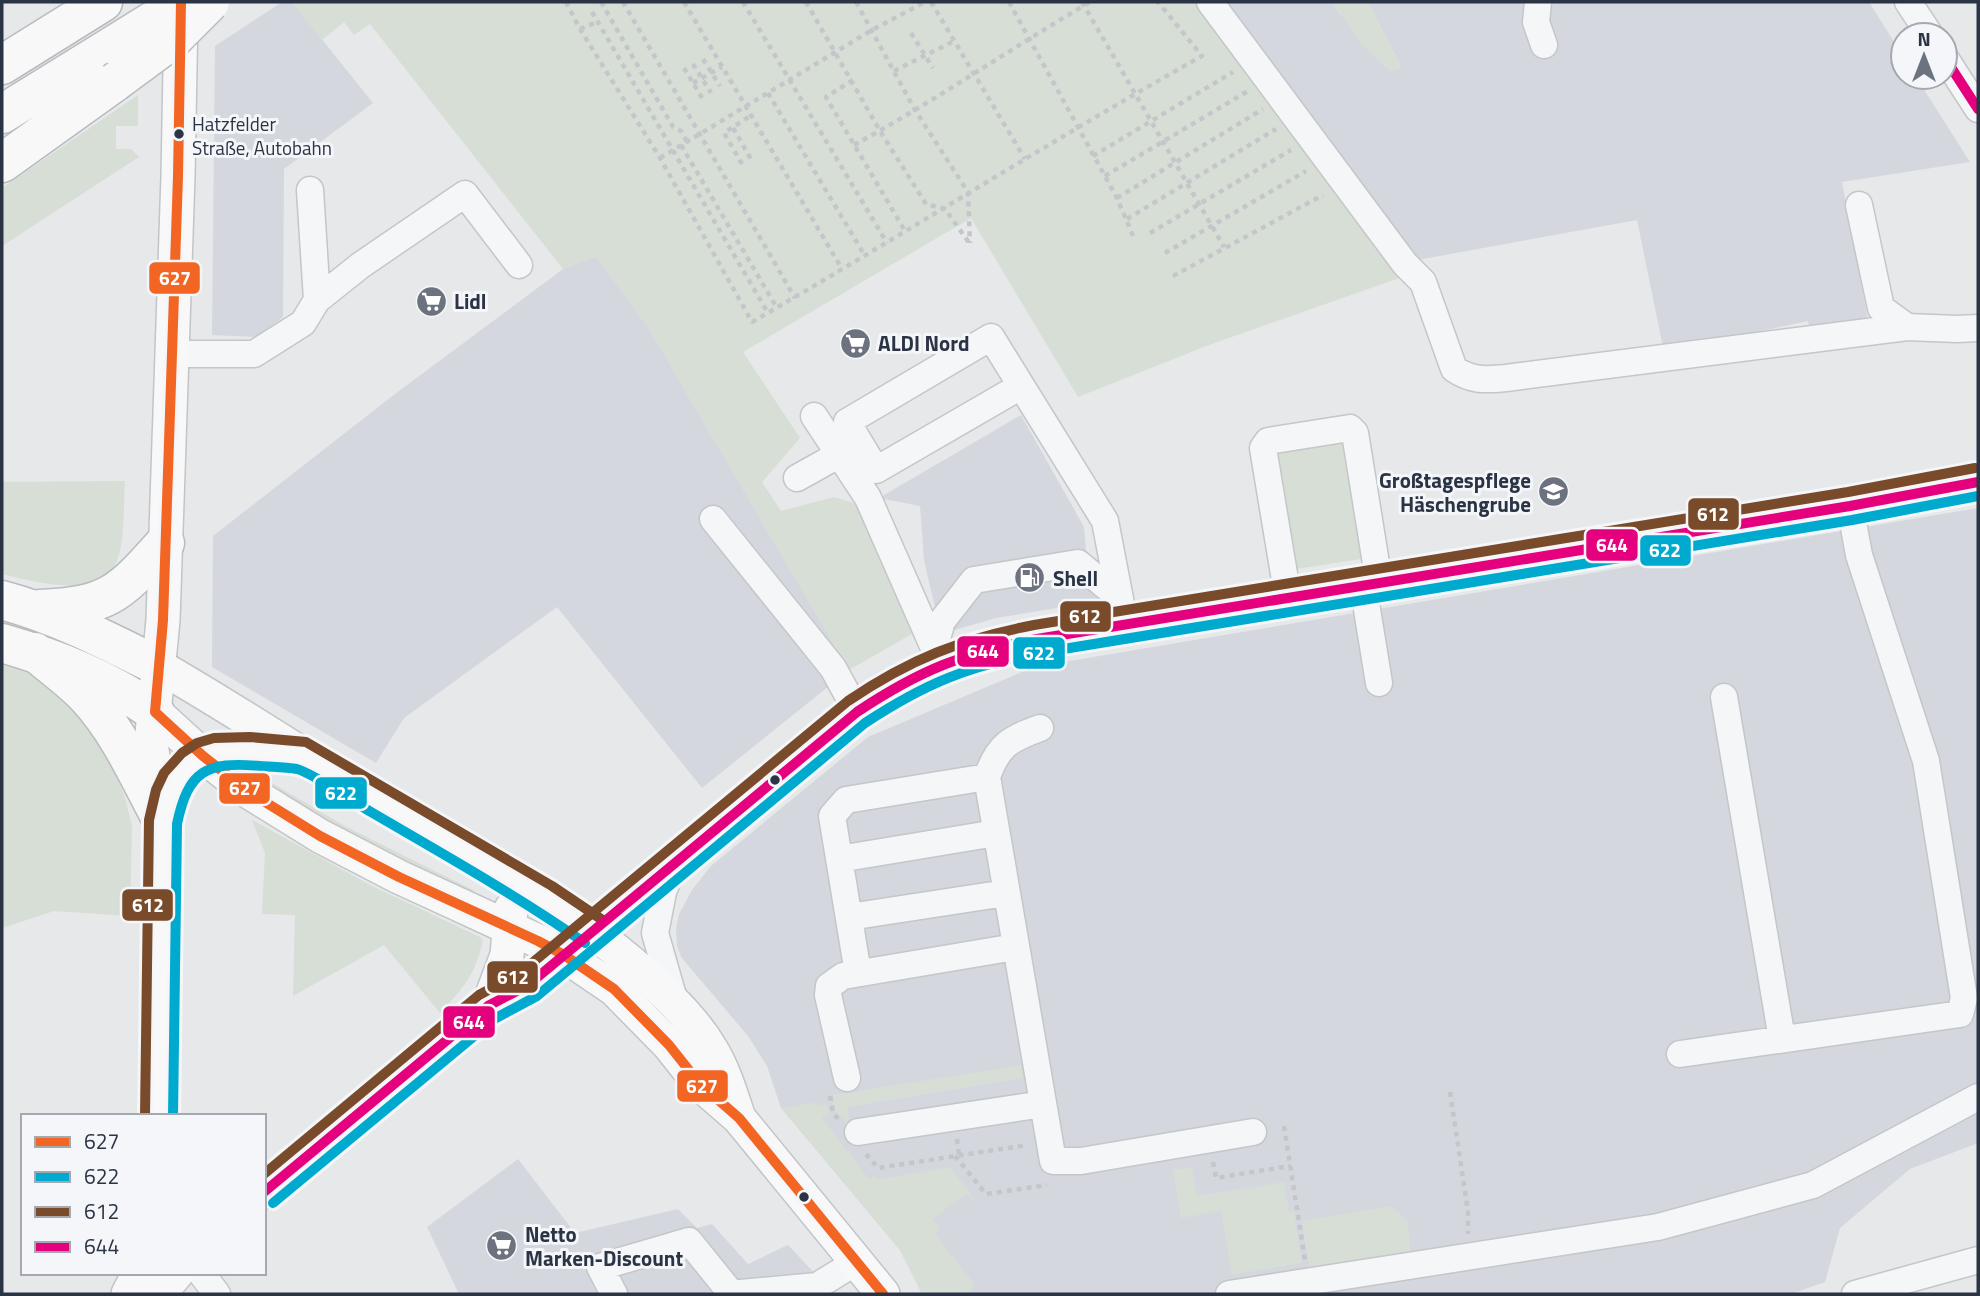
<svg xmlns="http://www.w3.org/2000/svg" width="1980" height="1296" font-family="'Titillium Web',sans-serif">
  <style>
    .built { fill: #d4d7dd }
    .green { fill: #d6ded6 }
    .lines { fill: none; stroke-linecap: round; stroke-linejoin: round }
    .minor-casing { stroke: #c4c6c8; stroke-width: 29 }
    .major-casing { stroke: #c2c5c8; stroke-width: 36 }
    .highway-casing { stroke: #b8bbbf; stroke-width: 41 }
    .path { stroke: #c5c6ca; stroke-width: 4.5; stroke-dasharray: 5 5; stroke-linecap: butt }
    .minor { stroke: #f5f6f7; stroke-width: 26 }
    .major { stroke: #f8f8f8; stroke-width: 33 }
    .highway { stroke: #f8f8f8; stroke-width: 38 }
    .highway-bridge-casing { stroke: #b8bbbf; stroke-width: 41; stroke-linecap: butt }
    .highway-bridge { stroke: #f8f8f8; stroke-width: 38 }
    .bus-1-casing { stroke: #f4f6f9; stroke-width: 16 }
    .bus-2-casing { stroke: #f4f6f9; stroke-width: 16 }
    .bus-3-casing { stroke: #f4f6f9; stroke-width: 16 }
    .bus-4-casing { stroke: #f4f6f9; stroke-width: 16 }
    .bus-1 { stroke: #f26522; stroke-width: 10 }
    .bus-2 { stroke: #00a9ce; stroke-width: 10 }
    .bus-3 { stroke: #7a4b2a; stroke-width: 10 }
    .bus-4 { stroke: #e5007d; stroke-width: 10 }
    .bus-dot { fill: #2b3445; stroke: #f4f6f9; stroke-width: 2.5 }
    .labels { text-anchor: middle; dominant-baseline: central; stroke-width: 6; stroke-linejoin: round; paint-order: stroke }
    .bus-label { font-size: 19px; fill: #2b3445; stroke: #f4f6f9; text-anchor: start }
    .poi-label { font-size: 21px; font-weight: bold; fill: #2b3445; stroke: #f4f6f9; text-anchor: start }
    .line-badge { stroke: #f4f6f9; stroke-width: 2.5 }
    .badge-label { font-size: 19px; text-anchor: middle; font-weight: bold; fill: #fff }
  </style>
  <rect width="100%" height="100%" fill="#e6e8ea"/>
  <path class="built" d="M282 2H292L373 103 284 169 283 317 257 337 212 335 215 46Z
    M1225 2H1332L1340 14 1401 67 1368 2H1869L1903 56V77H1916L1970 162 1842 182 1868 320 1811 333 1808 321 1664 352 1637 220 1412 261Z
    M596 256 648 327 849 670 702 788 557 607 404 718 376 763 212 667 213 536 391 397 563 269Z
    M1021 415 1084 527 1087 561 1106 575 1100 601 996 618 941 634 924 560 920 506 879 498Z
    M1978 508V1143L1910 1169 1840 1228 1825 1282 1791 1294H922L900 1250 781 1108 767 1066 748 1036 681 957 677 945 676 929 679 914 692 890 711 866 868 737 1034 667Z
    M518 1159 575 1233 678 1209 697 1228 712 1224 748 1264 788 1245 834 1294H459L427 1227Z"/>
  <path class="green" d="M292 2H1203L1408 275 1209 345 1078 397 971 218 743 352 800 438 762 482 781 511 834 497 870 508 917 631 849 670 648 327 596 256 563 269 370 24 354 35 344 22 322 40Z
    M1332 2H1368L1401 68 1391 72 1362 45Z
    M138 95V126H116V149H131L139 157 2 246V188Z
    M1344 437 1367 558 1290 570 1273 450Z
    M125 481C123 505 126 546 114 567 94 599 31 581 2 574V482Z
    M2 665 21 667 51 681 98 736 124 794 132 826 130 916 54 911 2 928Z
    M255 773 343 825 473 890 475 896 351 836 251 775Z
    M252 820 372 886 480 937 483 941C474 977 464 987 440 1013L384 945 293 996 295 915 262 914 265 853Z
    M1021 1065 1023 1078 848 1107 849 1126 835 1110 833 1095Z
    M818 1102V1106L827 1104 829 1113 822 1118 869 1179 875 1175 879 1179 950 1167 976 1201 975 1202 967 1193 933 1219 940 1229 935 1234 975 1285 966 1294H922L900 1250 782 1108Z
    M1192 1167 1197 1196 1284 1182 1289 1212H1294L1302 1263 1232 1275 1221 1211 1181 1218 1173 1170Z
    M1391 1206 1408 1222 1411 1259 1310 1273 1302 1221Z"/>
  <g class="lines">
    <defs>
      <path id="minor" d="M1210 2 1405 264 1423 282 1454 369C1472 381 1485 380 1506 378L1907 327 1957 329 1978 328
        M1538 2 1536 22 1544 45
        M1908 2 1930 35
        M1945 58 1978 109
        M310 190 317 300
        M1859 205 1881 308 1907 327
        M172 354H254L303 323 317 300 361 265 465 194 519 265
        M1021 386 876 470 847 422 991 337 1105 521 1125 625
        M814 416 868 498 941 664
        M797 478 840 454
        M713 519 833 668 857 712
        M1363 585 1379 683
        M1288 598 1263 448 1268 441 1350 428 1355 433 1379 582
        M934 649 942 621 974 580 1078 563 1120 598
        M1724 697 1782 1039
        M1040 728C1010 739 998 745 987 777L1053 1161H1081L1253 1132
        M839 859 996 833
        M674 864 663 892 655 933 675 1003
        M849 917 1006 893
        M593 931 857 712C884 694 911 675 942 664 972 652 1004 645 1037 639L1850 506 1978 482
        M858 973 832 816 846 800 987 777
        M1680 1054 1960 1014 1964 998 1926 761 1859 555 1850 506
        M847 1078 828 995 829 986 843 976 1015 947
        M858 1132 1043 1104
        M201 1273 217 1294
        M614 1294 600 1267 689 1241 731 1293
        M729 1294 817 1286 856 1262
        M1229 1294 1658 1227 1813 1185 1978 1097
        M1855 1294 1978 1260"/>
      <path id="major" d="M160 667C234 709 304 757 377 800 472 857 571 906 652 981 673 1001 696 1023 711 1049 724 1070 731 1094 739 1118
        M155 712 203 756 249 792 320 836 399 877 538 941 564 955 614 989 669 1045 700 1084 739 1118 883 1294
        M165 816C182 736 232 749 298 755
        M488 1006 507 955 511 909
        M159 1116 163 822 151 744 163 620 178 176 181 14
        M264 1192 488 1006 528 985 580 942
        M128 1294 137 1277 143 1273
        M159 1294 177 1273"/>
      <path id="highway" d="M2 65 103 2
        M2 114 114 45
        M2 163 115 82
        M2 600C58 615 108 641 160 667
        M40 609C110 606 120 593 165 543
        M2 643C57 659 107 679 155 712
        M35 652C52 667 73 681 88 698 120 733 140 780 163 822"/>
    </defs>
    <use href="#minor" class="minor-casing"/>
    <use href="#major" class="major-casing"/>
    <use href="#highway" class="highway-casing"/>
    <path class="path" d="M566 2 580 29 660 158 752 322C903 235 1050 141 1202 56L1158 2
      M601 2 673 127 681 131 687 142
      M623 2 795 298
      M684 2 842 269
      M743 2 887 243
      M806 2 880 131 926 204 945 209 970 244
      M856 2 915 110 968 192 970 243
      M931 2 1025 159
      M1009 2 1117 198 1134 238
      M1082 2 1224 247
      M592 12 768 313
      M580 29 597 22
      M911 33 933 68
      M703 59 720 86
      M693 64 711 93
      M684 68 702 98
      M894 71 954 41
      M853 80 826 97 905 231
      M693 83 722 67
      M768 93 865 256
      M733 128 751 159
      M681 145 777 308
      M854 145C935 101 1010 49 1090 2
      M1093 156 1233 72
      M660 158 872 30 925 2
      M742 164 724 133 750 116
      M1105 176 1248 91
      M1117 198 1263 109
      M1127 219 1276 129
      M1150 233 1291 150
      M1165 253 1306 171
      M1173 276 1323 195
      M1450 1092 1468 1212V1234
      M830 1096 833 1113 839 1120
      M1284 1126 1305 1260
      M957 1139 959 1155
      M866 1154 878 1168 1027 1145
      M955 1156 986 1194 1047 1185
      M1213 1162 1216 1178 1290 1166"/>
    <use href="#minor" class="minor"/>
    <use href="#major" class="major"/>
    <use href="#highway" class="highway"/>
    <defs>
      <path id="highway-bridge" d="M114 45 183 2
        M115 82 172 40 210 2"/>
    </defs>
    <use href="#highway-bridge" class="highway-bridge-casing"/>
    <use href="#highway-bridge" class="highway-bridge"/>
    <defs>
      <path id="bus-1" d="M181 2 178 176 163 620 155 712 203 756 249 792 320 836 399 877 538 941 564 955 614 989 669 1045 700 1084 739 1118 883 1294"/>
      <path id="bus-2" d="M173 1116 177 824C188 771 206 761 260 766 272 767 285 767 297 769 313 773 354 802 371 812 443 854 516 895 585 943
        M273 1203 496 1018 537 996 865 723C926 683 968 666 1039 653L1852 520 1978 496"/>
      <path id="bus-3" d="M145 1116 149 820 156 790 164 773 182 753 197 743 214 738 250 737 306 742 552 886 601 919
        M264 1174 479 995 520 973 848 701C910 659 961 639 1034 625L1848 492 1975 468"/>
      <path id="bus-4" d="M1945 58 1978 109
        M264 1192 488 1006 528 985 857 712C920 670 963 653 1037 639L1850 506 1978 482"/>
    </defs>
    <use href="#bus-1" class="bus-1-casing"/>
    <use href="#bus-2" class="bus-2-casing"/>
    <use href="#bus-3" class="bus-3-casing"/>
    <use href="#bus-4" class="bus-4-casing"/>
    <use href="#bus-1" class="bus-1"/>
    <use href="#bus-2" class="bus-2"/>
    <use href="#bus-3" class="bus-3"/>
    <use href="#bus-4" class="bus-4"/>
  </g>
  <defs>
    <symbol id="supermarket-disc" viewBox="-11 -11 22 22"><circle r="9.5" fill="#6c737f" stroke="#f4f6f9"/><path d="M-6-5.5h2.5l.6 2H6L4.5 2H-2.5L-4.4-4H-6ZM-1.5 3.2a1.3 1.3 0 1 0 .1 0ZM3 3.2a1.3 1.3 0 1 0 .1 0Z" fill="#fff"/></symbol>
    <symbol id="school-disc" viewBox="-11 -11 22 22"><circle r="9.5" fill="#6c737f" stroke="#f4f6f9"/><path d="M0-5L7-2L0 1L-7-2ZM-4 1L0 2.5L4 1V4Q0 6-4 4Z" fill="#fff"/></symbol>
    <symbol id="fuel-disc" viewBox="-11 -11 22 22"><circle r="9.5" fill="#6c737f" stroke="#f4f6f9"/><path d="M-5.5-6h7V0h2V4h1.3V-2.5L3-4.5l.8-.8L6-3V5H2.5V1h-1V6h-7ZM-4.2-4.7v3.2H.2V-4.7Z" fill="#fff"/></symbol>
  </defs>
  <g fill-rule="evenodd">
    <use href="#supermarket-disc" x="414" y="284" width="35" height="35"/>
    <use href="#supermarket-disc" x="838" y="326" width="35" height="35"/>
    <use href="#school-disc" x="1536" y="474" width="35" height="35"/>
    <use href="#fuel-disc" x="1012" y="560" width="35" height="35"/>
    <use href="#supermarket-disc" x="484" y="1228" width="35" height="35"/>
  </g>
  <g class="bus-dot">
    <circle cx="179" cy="134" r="6"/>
    <circle cx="775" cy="780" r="6"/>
    <circle cx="804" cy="1197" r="6"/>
  </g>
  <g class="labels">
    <g class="bus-label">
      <text x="192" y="123">Hatzfelder<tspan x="192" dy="24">Straße, Autobahn</tspan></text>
    </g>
    <g class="poi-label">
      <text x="454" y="301">Lidl</text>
      <text x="878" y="343">ALDI Nord</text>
      <text x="1531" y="480" text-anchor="end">Großtagespflege<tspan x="1531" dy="24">Häschengrube</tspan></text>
      <text x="1053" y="578">Shell</text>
      <text x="525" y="1234">Netto<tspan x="525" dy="24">Marken-Discount</tspan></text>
    </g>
  </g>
  <g class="line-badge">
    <rect x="148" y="261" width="53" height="34" rx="7" fill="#f26522"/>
    <rect x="1687" y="497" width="53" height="34" rx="7" fill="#7a4b2a"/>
    <rect x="1585" y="528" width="54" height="34" rx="7" fill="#e5007d"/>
    <rect x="1639" y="534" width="53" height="33" rx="7" fill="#00a9ce"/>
    <rect x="1059" y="600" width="53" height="33" rx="7" fill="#7a4b2a"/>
    <rect x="956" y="635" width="54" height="33" rx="7" fill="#e5007d"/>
    <rect x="1012" y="636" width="54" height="34" rx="7" fill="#00a9ce"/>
    <rect x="218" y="772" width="53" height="33" rx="7" fill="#f26522"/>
    <rect x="314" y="776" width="54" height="34" rx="7" fill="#00a9ce"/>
    <rect x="121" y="888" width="53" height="34" rx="7" fill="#7a4b2a"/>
    <rect x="486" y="960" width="53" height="34" rx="7" fill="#7a4b2a"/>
    <rect x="442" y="1005" width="54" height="34" rx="7" fill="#e5007d"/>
    <rect x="676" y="1069" width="53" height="34" rx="7" fill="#f26522"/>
  </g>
  <g class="badge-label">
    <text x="175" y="285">627</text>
    <text x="1713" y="521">612</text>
    <text x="1612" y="552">644</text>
    <text x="1665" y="557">622</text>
    <text x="1085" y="623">612</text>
    <text x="983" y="658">644</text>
    <text x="1039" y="660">622</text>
    <text x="245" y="795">627</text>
    <text x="341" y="800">622</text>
    <text x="148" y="912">612</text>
    <text x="513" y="984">612</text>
    <text x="469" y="1029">644</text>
    <text x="702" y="1093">627</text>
  </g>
  <rect width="1980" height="1296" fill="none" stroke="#2b3445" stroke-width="7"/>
  <rect x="21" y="1114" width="245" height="161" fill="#f4f6f9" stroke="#a4a8b1" stroke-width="2"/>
  <rect x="35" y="1137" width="35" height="10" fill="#f26522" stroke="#a4a8b1" stroke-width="2"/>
  <text x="84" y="1149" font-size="21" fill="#2b3445">627</text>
  <rect x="35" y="1172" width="35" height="10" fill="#00a9ce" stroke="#a4a8b1" stroke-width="2"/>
  <text x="84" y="1184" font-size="21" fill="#2b3445">622</text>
  <rect x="35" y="1207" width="35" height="10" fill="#7a4b2a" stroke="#a4a8b1" stroke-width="2"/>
  <text x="84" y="1219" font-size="21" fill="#2b3445">612</text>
  <rect x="35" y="1242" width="35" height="10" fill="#e5007d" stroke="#a4a8b1" stroke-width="2"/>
  <text x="84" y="1254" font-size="21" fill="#2b3445">644</text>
  <g transform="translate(1924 56)"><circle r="33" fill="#f4f6f9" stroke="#a4a8b1" stroke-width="2"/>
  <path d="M0-5L12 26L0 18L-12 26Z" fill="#6c737f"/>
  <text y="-10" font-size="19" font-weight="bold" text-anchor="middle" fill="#2b3445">N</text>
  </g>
</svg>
